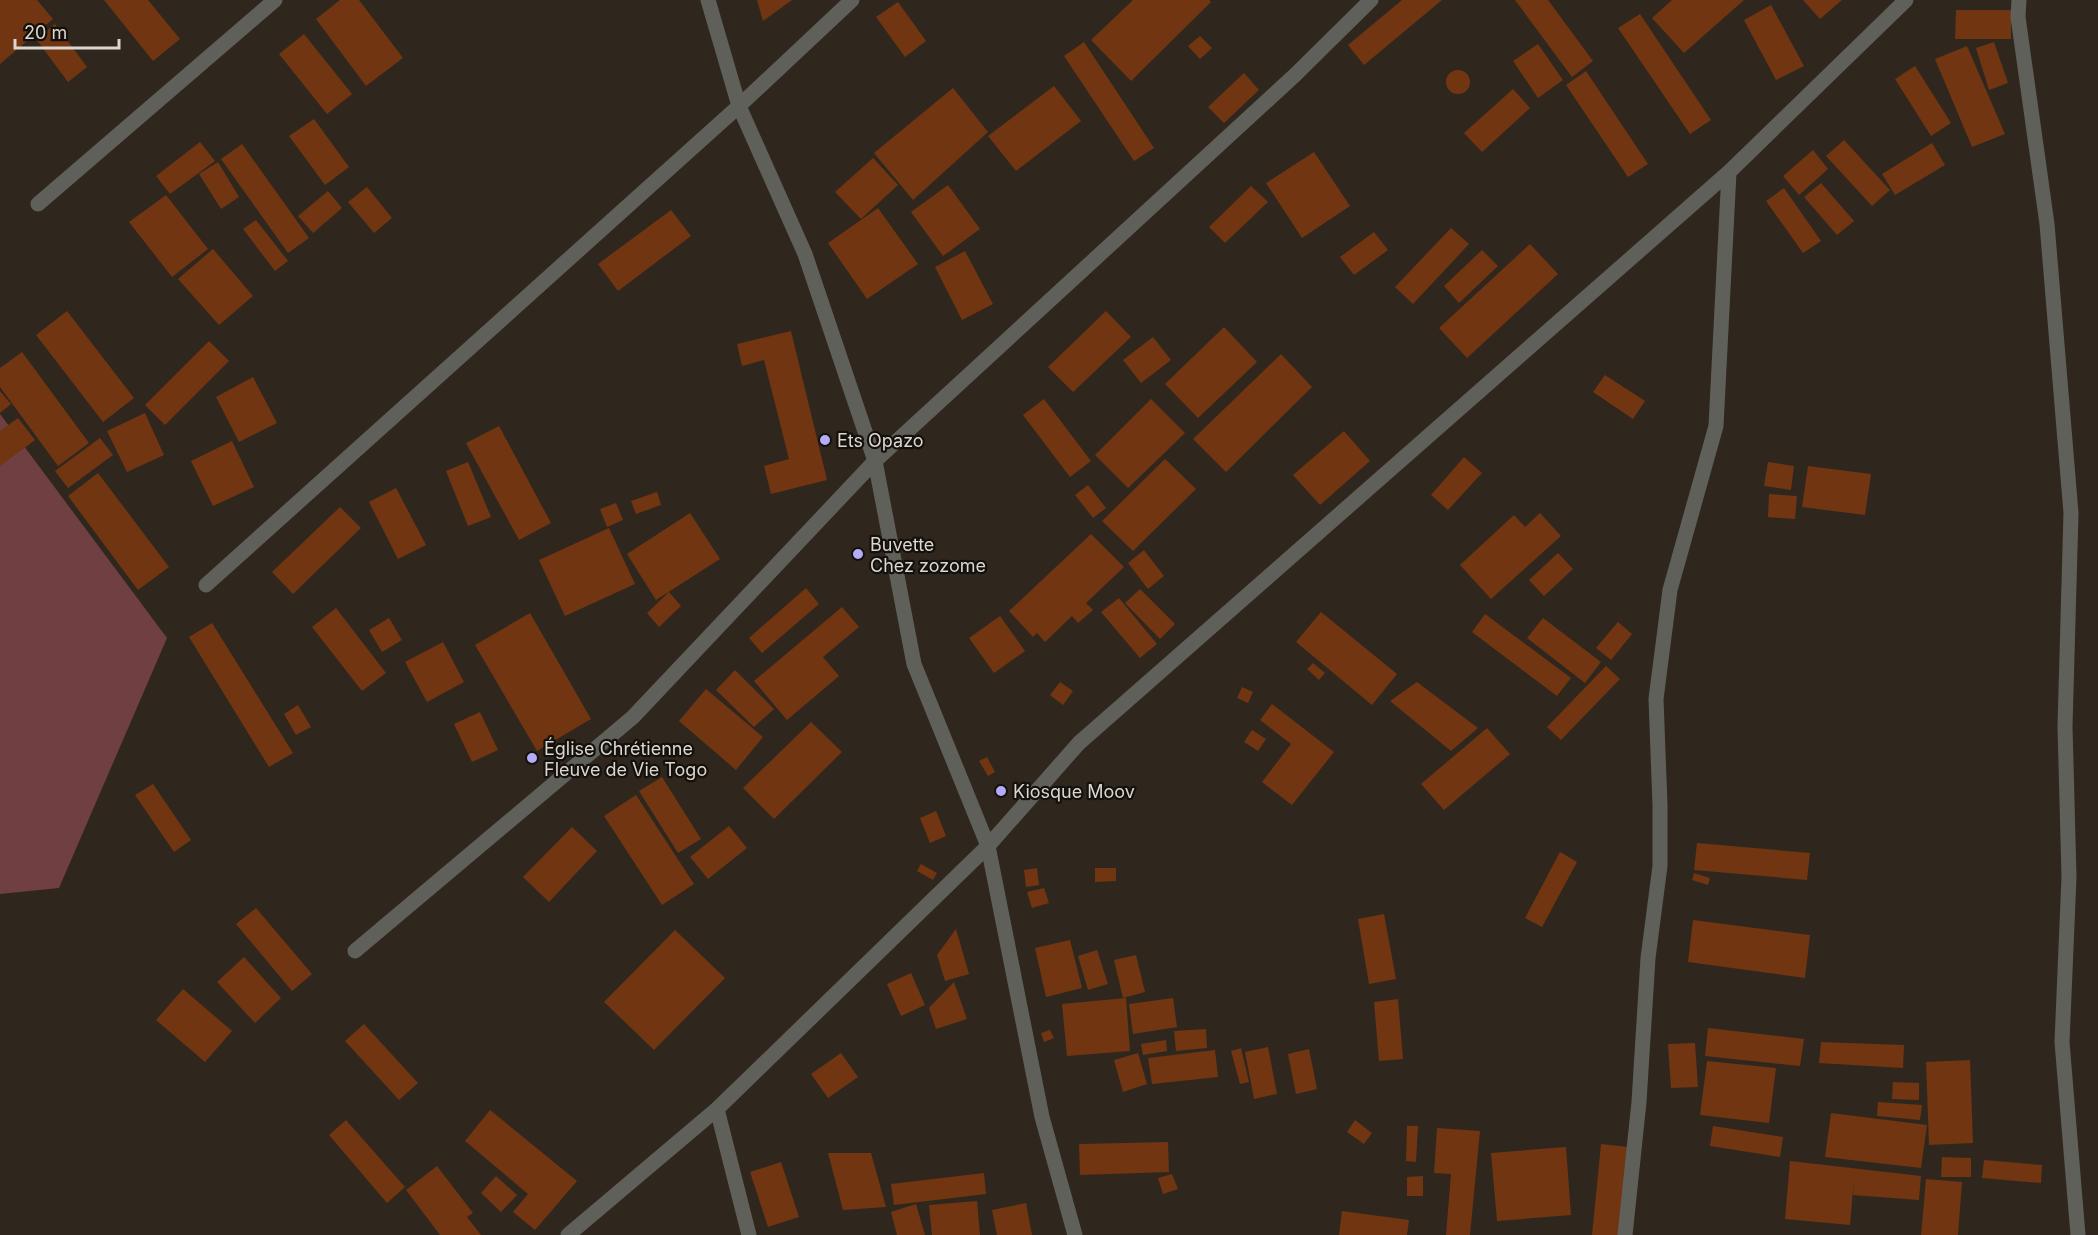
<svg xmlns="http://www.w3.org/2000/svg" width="2098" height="1235" font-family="Inter,sans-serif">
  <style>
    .green { fill: #703f41 }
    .building { fill: #713512 }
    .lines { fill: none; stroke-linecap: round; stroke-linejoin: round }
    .minor { stroke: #60605a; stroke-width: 15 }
    .poi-dot { fill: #b4acf9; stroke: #14110c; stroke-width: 2 }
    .labels { text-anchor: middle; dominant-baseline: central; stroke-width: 4.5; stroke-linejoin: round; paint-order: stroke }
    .poi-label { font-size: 18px; fill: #dbd6cf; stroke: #14110c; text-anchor: start }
  </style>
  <rect width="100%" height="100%" fill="#2f271d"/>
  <path class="green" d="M0 414 167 638 59 888 0 894Z"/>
  <path class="building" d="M0 0H37L53 19 0 64Z
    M104 0H148L180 39 153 61Z
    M340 0H359L403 58 366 86 316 19Z
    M757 0H792L763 21Z
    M1133 0H1209L1211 2 1131 81 1091 40Z
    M1402 0H1442L1364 65 1348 45Z
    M1515 0H1548L1593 61 1572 77Z
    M1672 0H1744L1684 53 1652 18Z
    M1803 0H1842L1820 19Z
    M898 2 926 41 905 57 876 17Z
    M1771 5 1804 66 1776 80 1744 20Z
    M1956 10H2011V39H1955Z
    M1640 14 1711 120 1690 134 1618 28Z
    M55 24 87 67 68 82 36 39Z
    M304 34 352 94 327 114 279 54Z
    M1200 36 1212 48 1200 59 1188 46Z
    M1084 42 1154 148 1134 161 1064 56Z
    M1994 42 2008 83 1989 90 1976 48Z
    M1538 44 1563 80 1538 98 1513 61Z
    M1967 46 2005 134 1972 147 1935 59Z
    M1915 66 1951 123 1931 136 1895 79Z
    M1446 82a12 12 0 1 1 24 0a12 12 0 1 1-24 0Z
    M1586 71 1648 164 1628 177 1566 85Z
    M1244 73 1259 90 1224 123 1208 107Z
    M1054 86 1081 121 1016 171 988 136Z
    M953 88 988 132 913 200 874 153Z
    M1513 89 1530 108 1482 152 1464 133Z
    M314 119 349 167 325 185 289 136Z
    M1844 140 1890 190 1872 206 1826 156Z
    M200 142 215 161 170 194 156 176Z
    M1932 143 1945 165 1895 195 1882 174Z
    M242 144 309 238 288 253 221 159Z
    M1813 150 1828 169 1799 195 1783 176Z
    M1314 152 1350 206 1302 238 1266 183Z
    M873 158 898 185 861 219 835 192Z
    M218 162 239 197 221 209 199 174Z
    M1821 183 1854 221 1837 235 1804 197Z
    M948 185 980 229 943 256 911 212Z
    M1251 186 1268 202 1225 243 1209 227Z
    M367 187 392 218 374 233 348 202Z
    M1784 188 1821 241 1803 253 1766 201Z
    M328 191 342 208 313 233 298 216Z
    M166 195 208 249 172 277 129 222Z
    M878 208 918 264 867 299 828 243Z
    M671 210 691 236 618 291 598 264Z
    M256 220 288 261 275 271 243 229Z
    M1451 228 1469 244 1413 304 1395 287Z
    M1374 232 1388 250 1354 275 1340 257Z
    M1530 244 1558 274 1467 358 1439 328Z
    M213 249 253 296 219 325 178 279Z
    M1482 250 1498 266 1459 303 1444 286Z
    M965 251 993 304 962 320 935 267Z
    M67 311 134 398 103 422 36 335Z
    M1106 311 1131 337 1073 392 1048 367Z
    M1224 327 1257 362 1198 418 1165 384Z
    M791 331 827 480 771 494 764 466 789 459 764 360 742 366 737 344Z
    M1153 337 1171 360 1141 383 1123 360Z
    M209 341 229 361 165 425 145 405Z
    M22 352 89 443 58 466 0 387V368Z
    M1281 354 1312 387 1226 472 1193 439Z
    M1605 375 1645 401 1633 419 1593 392Z
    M253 377 277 423 239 442 216 397Z
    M0 391 11 404 0 413Z
    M1044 399 1091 461 1070 477 1023 415Z
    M1151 399 1185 433 1128 488 1095 455Z
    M145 413 164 455 127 472 107 431Z
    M18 418 35 440 0 466V431Z
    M499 426 551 523 519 540 466 443Z
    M1344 431 1370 461 1320 505 1293 475Z
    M100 438 113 455 68 488 55 471Z
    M232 441 254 487 213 506 191 461Z
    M1464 457 1482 473 1448 510 1431 495Z
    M1165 459 1196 489 1133 551 1102 521Z
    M468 462 491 517 468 526 446 471Z
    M1768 462 1794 466 1791 490 1764 486Z
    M1808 466 1871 474 1865 515 1802 507Z
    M98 473 169 567 138 590 68 496Z
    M1088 485 1106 508 1093 518 1075 495Z
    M396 488 426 545 398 559 369 502Z
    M657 492 661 505 636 514 631 501Z
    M1769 494 1797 496 1795 519 1768 517Z
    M616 503 623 520 607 527 600 509Z
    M340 507 361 528 293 594 272 572Z
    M690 513 720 559 656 600 627 554Z
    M1540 513 1561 536 1491 599 1460 565 1514 515 1525 527Z
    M609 528 635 584 565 616 539 560Z
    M1091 534 1124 567 1086 603 1093 610 1078 623 1072 616 1045 642 1037 633 1033 637 1009 611Z
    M1144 550 1164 576 1148 589 1128 563Z
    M1558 553 1573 569 1544 596 1529 580Z
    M806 588 819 604 762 653 749 638Z
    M1140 589 1175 624 1160 639 1125 603Z
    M669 592 681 606 659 627 647 613Z
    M1119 598 1157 644 1140 658 1101 612Z
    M842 607 859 627 823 657 839 676 787 720 754 681Z
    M336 608 386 673 362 691 312 627Z
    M1321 612 1397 674 1372 705 1296 642Z
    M530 613 591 719 537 751 475 645Z
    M1485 614 1571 678 1557 696 1472 632Z
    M1000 616 1025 651 994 673 969 638Z
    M389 618 402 640 382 652 369 630Z
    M1543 618 1601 662 1585 683 1527 638Z
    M1618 622 1632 634 1611 660 1596 648Z
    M212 623 293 753 269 767 189 637Z
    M443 642 464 682 427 702 405 662Z
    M1313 663 1325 673 1319 680 1307 669Z
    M1606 666 1620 679 1561 740 1547 727Z
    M735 670 774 709 754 727 716 690Z
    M1060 682 1073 691 1063 705 1050 695Z
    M1417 682 1478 728 1451 751 1390 701Z
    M1242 687 1253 692 1248 703 1237 698Z
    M706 689 763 737 736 770 679 721Z
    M1272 704 1334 752 1292 805 1262 782 1291 744 1260 720Z
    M298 705 311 727 296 735 284 714Z
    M480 712 498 750 472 762 454 724Z
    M811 722 842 752 774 819 743 788Z
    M1487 728 1510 754 1444 810 1421 784Z
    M1252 730 1266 739 1258 751 1244 742Z
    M987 757 995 772 988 776 979 761Z
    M662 777 701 839 678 853 639 791Z
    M153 784 191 840 174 852 135 795Z
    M636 795 694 884 662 905 604 816Z
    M936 811 946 836 930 843 920 818Z
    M729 826 747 848 708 879 690 857Z
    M572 827 597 851 549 902 523 877Z
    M1697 843 1810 853 1807 880 1694 870Z
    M1560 852 1577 862 1542 927 1525 918Z
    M921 864 937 873 933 880 917 871Z
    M1037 868 1039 885 1026 887 1024 870Z
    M1095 868H1116V881L1095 882Z
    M1694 873 1710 878 1708 885 1692 880Z
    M1044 888 1049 903 1032 908 1027 892Z
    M256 908 312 974 292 991 236 924Z
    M1384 914 1396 979 1369 984 1358 919Z
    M1693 920 1810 935 1805 978 1688 962Z
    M956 929 969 974 945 981 937 955Z
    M675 930 725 978 654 1050 604 1002Z
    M1070 940 1082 988 1046 997 1035 948Z
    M1097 950 1108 984 1088 990 1078 956Z
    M1136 955 1145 992 1123 998 1114 960Z
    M244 957 281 998 255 1023 217 982Z
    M911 973 925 1005 901 1016 887 984Z
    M954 982 967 1019 936 1029 929 1008Z
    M183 989 232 1031 205 1062 156 1020Z
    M1126 998 1130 1051 1067 1056 1062 1004Z
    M1173 998 1177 1027 1133 1034 1129 1004Z
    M1398 999 1403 1059 1379 1061 1374 1002Z
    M364 1024 418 1083 399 1100 345 1041Z
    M1708 1028 1804 1039 1800 1066 1705 1056Z
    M1206 1029 1207 1048 1176 1051 1174 1031Z
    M1050 1030 1054 1038 1044 1042 1041 1033Z
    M1166 1040 1167 1051 1143 1055 1141 1044Z
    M1821 1042 1904 1045 1903 1068 1819 1063Z
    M1695 1043 1698 1087 1671 1088 1668 1044Z
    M1268 1047 1277 1094 1254 1099 1245 1052Z
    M1241 1048 1249 1082 1240 1084 1231 1051Z
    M1309 1049 1317 1089 1296 1094 1288 1054Z
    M1215 1050 1218 1077 1152 1084 1148 1058Z
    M841 1053 858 1077 828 1098 811 1074Z
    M1138 1053 1147 1084 1123 1092 1114 1060Z
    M1970 1060 1973 1143 1929 1145 1926 1062Z
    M1707 1061 1776 1068 1769 1123 1700 1115Z
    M1893 1082 1919 1083V1100L1892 1099Z
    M1878 1102 1922 1105 1920 1120 1877 1116Z
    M490 1110 577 1181 535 1230 513 1212 528 1194 465 1141Z
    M1831 1113 1927 1125 1921 1168 1825 1157Z
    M346 1120 405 1187 387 1203 329 1135Z
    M1355 1120 1372 1133 1364 1144 1347 1132Z
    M1407 1126H1418L1416 1162 1406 1161Z
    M1713 1126 1783 1137 1780 1157 1710 1146Z
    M1437 1128 1480 1131 1470 1235H1446L1451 1174 1434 1173Z
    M1168 1142 1169 1172 1080 1175 1079 1144Z
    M1601 1144 1628 1147 1620 1235H1592Z
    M1566 1147 1571 1215 1497 1221 1491 1153Z
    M828 1153H871L886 1207 843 1210Z
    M1942 1157 1971 1158V1177H1941Z
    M1984 1160 2042 1165 2041 1183 1982 1178Z
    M1790 1161 1921 1176 1919 1200 1853 1195 1854 1178 1850 1225 1785 1219Z
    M781 1162 799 1217 768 1227 750 1172Z
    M437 1166 473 1213 467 1217 481 1235H440L406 1190Z
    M984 1173 986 1194 894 1205 891 1184Z
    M1172 1174 1178 1189 1163 1194 1158 1178Z
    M496 1176 517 1195 501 1212 481 1193Z
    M1423 1176V1196H1407V1177Z
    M1926 1179 1962 1182 1958 1235H1921Z
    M977 1201 980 1235H932L929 1205Z
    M1026 1203 1032 1235H997L992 1210Z
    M916 1204 925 1235H897L891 1212Z
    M1342 1211 1409 1220 1407 1235H1339Z"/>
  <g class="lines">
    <path class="minor" d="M708 0 739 106 805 254 875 461 914 664 988 846 1042 1117 1075 1235
      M2019 0 2018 17 2047 224 2071 513 2065 726 2069 877 2062 1042 2078 1235
      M38 204 275 0
      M206 585 739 106 852 0
      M355 951 633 717 875 461 1295 75 1371 0
      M717 1109 749 1235
      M568 1235 717 1109 988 846 1079 743 1729 172 1906 0
      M1625 1235 1639 1102 1648 958 1660 866V805L1656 699 1670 590 1716 426 1729 172"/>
  </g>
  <g class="poi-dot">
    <circle cx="825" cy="440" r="6"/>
    <circle cx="858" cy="554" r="6"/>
    <circle cx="532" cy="758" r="6"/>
    <circle cx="1001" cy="791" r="6"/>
  </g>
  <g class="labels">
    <g class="poi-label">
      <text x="837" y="440">Ets Opazo</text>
      <text x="870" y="544">Buvette<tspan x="870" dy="21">Chez zozome</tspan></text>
      <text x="544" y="748">Église Chrétienne<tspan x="544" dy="21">Fleuve de Vie Togo</tspan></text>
      <text x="1013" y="791">Kiosque Moov</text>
    </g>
  </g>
  <path d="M15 39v9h104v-9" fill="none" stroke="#dbd6cf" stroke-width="3"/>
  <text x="24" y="39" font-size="18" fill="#dbd6cf" stroke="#14110c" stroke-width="4.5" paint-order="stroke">20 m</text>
</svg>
